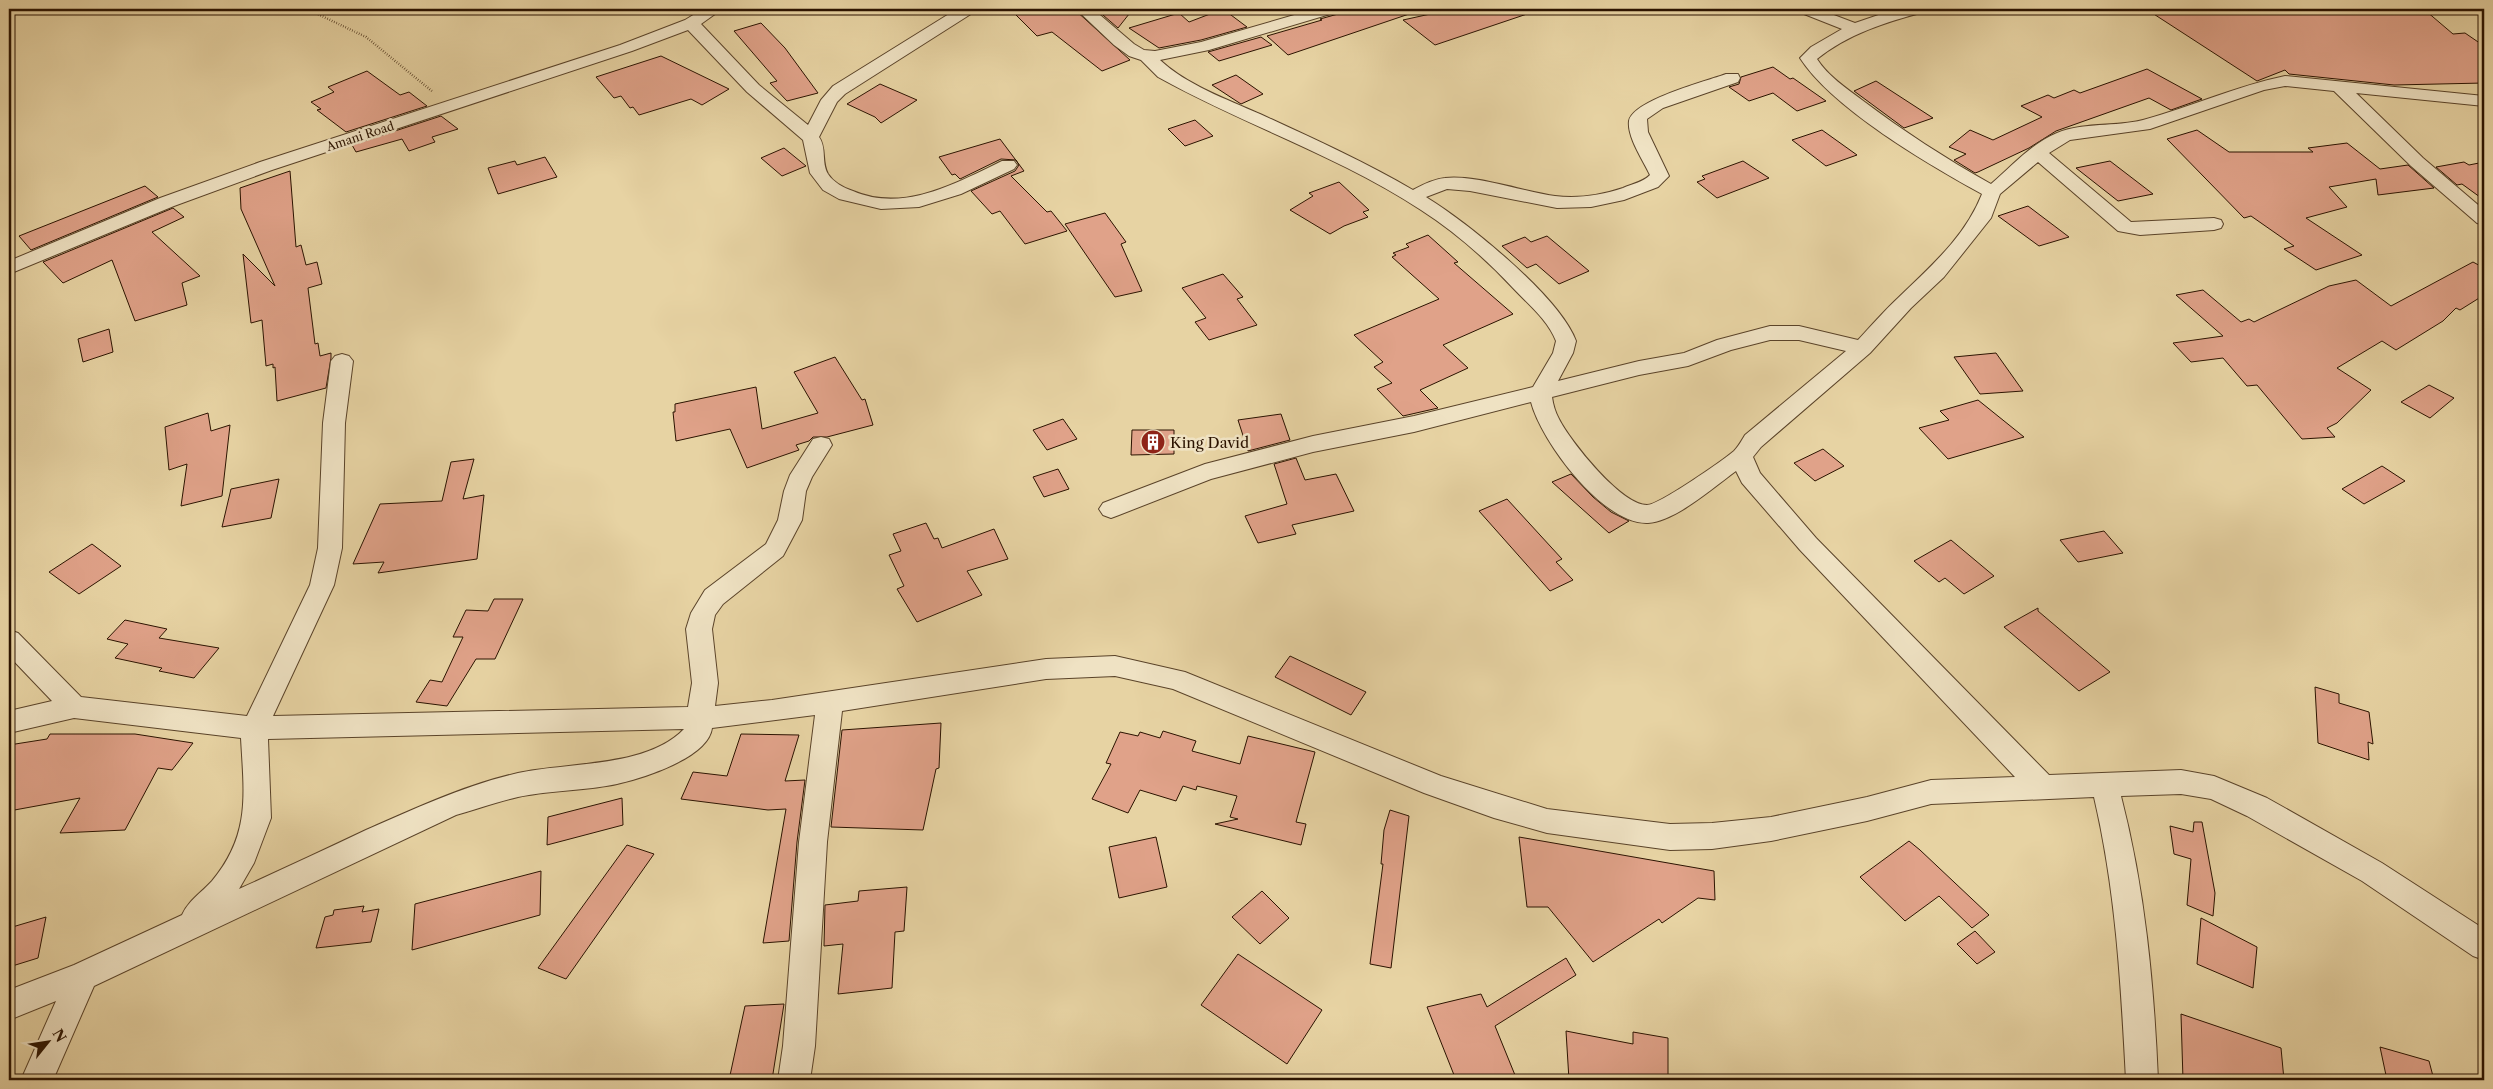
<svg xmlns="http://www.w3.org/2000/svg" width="2493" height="1089" font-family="'Libre Caslon Text',serif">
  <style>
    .building { fill: #e0a289; stroke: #2b1300 }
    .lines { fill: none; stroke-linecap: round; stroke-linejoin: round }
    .street-casing { stroke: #5a4329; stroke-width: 2 }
    .path { stroke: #2b1300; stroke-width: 2.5; stroke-dasharray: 0.5 2; stroke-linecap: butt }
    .street { fill: #efe2c3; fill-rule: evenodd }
    .labels { text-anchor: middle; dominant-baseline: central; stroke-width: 5; stroke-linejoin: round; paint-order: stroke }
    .far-street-label { font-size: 12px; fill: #2b1300; stroke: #efe2c3 }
    .poi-label { font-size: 15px; fill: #2b1300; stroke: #efe2c3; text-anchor: start }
  </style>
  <rect width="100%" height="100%" fill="#e7d3a3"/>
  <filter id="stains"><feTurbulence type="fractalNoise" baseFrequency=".004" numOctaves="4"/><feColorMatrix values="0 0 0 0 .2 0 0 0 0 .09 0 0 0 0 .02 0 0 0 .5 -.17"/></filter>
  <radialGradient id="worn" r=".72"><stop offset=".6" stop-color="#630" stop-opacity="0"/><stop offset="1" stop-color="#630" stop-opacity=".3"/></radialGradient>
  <path class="building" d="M1010 9H1074L1130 60 1102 71 1052 32 1037 36Z
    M1096 9H1133L1118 28Z
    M1223 9 1247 27 1201 40 1159 48 1129 28 1179 13 1189 22Z
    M1344 9H1415V12L1288 55 1267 36 1322 20 1320 19 1338 14Z
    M1453 9H1530V13L1435 45 1403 20Z
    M2146 9H2389L2393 12 2426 11 2453 34 2465 33 2484 46V83L2394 85 2289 74 2285 70 2257 81Z
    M761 23 785 48 818 93 787 101 770 83 777 81 734 31Z
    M1261 37 1272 45 1219 61 1208 52Z
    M661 56 729 89 702 105 691 99 639 115 633 107 630 108 621 96 614 98 596 77Z
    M1773 67 1790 79 1793 78 1826 101 1797 111 1773 93 1749 101 1729 87 1739 84 1741 77Z
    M2147 69 2202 99 2171 110 2149 98 2056 131 2029 148 1978 172 1975 173 1954 160 1966 154 1949 147 1970 130 1993 140 2042 117 2021 106 2048 95 2054 98 2074 90 2080 93Z
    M367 71 400 95 409 92 427 106 346 132 317 110 321 109 311 102 334 92 328 87Z
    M1236 75 1263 94 1241 104 1212 85Z
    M1876 81 1933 118 1904 128 1854 91Z
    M880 84 917 100 881 123 875 117 847 104Z
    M441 116 458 129 432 137 435 142 409 151 402 139 356 152 352 145Z
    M1195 120 1213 136 1185 146 1168 129Z
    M1822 130 1857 155 1826 166 1792 140Z
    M2197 130 2229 152H2313L2308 148 2347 143 2380 169 2408 165 2434 188 2378 195 2376 179 2329 187 2347 207 2306 218 2362 255 2316 270 2284 249 2294 246 2251 216 2244 218 2167 139Z
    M1000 139 1024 171 1011 176 1047 212 1051 211 1067 231 1025 244 1000 211 992 214 971 191 1015 171 1019 165 1016 160 1001 159 960 179 955 174 952 175 939 157Z
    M784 148 806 166 782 176 761 158Z
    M545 157 557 177 498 194 488 168 515 161 517 165Z
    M1743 161 1769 178 1717 198 1697 182 1705 179 1702 176Z
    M2110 161 2153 194 2118 201 2076 168Z
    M2464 162 2469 165 2484 162V200L2462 184 2457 185 2436 167Z
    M290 171 296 247 301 245 306 265 317 262 322 284 308 288 315 344 318 343 320 356 331 353V358L326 388 277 401 275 367 273 368V364L266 366 262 320 251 323 243 254 275 286 241 209 240 188Z
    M1339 182 1369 210 1363 212 1368 217 1344 226 1330 234 1290 210 1313 196 1309 193Z
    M145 186 158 197 31 250 19 236Z
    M2028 206 2069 237 2039 246 1998 216Z
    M173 208 184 217 152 232 200 276 182 283 187 305 135 321 112 260 63 283 43 262Z
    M1105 213 1126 242 1121 244 1142 291 1115 297 1065 224Z
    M1428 235 1458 262 1454 263 1513 314 1443 345 1468 368 1420 390 1438 408 1403 416 1377 389 1392 383 1374 367 1383 362 1354 335 1439 299 1392 257 1396 255 1393 253 1409 247 1406 244Z
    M1547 236 1589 271 1559 284 1536 264 1527 268 1502 246 1525 237 1531 242Z
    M2473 262 2484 268V295L2460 310 2456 308 2443 321 2396 350 2382 341 2337 368 2371 390 2337 423 2327 428 2335 437 2302 439 2257 385 2247 386 2223 358 2191 362 2173 343 2223 336 2176 295 2203 290 2241 322 2249 319 2254 322 2329 286 2356 280 2391 306Z
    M1223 274 1243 297 1237 299 1257 325 1209 340 1195 322 1206 318 1182 288Z
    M109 329 113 352 83 362 78 339Z
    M1996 353 2023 391 1980 394 1954 357Z
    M835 357 862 400 865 399 873 425 827 437H813L809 441 796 445 799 450 747 468 730 429 676 441 673 412H675V404L756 387 762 429 818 413 794 372Z
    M2429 385 2454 398 2430 418 2401 402Z
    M1978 400 2024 437 1948 459 1919 428 1949 420 1940 411Z
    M208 413 211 431 230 425 222 496 181 506 187 464 169 470 165 427Z
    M1281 414 1290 440 1248 451 1238 420Z
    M1063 419 1077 439 1047 450 1033 430Z
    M1132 430H1174V454L1131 455Z
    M1823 449 1844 466 1815 481 1794 463Z
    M1296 458 1305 480 1336 474 1354 511 1292 525 1296 534 1258 543 1245 516 1287 504 1274 464Z
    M474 459 463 499 484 495 477 559 378 573 384 562 353 564 380 504 442 501 451 462Z
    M2382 466 2405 481 2364 504 2342 489Z
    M1058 469 1069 489 1044 497 1033 477Z
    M1571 474 1593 497 1611 512 1629 521 1609 533 1552 482Z
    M279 479 271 518 222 527 231 489Z
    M1507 499 1562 559 1556 562 1573 580 1550 591 1479 511Z
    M926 523 934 539 938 538 942 548 994 529 1008 559 967 571 982 595 917 622 897 589 904 586 889 555 901 551 893 534Z
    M2104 531 2123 553 2078 562 2060 540Z
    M1951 540 1994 576 1964 594 1945 578 1939 582 1914 561Z
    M92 544 121 566 79 594 49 572Z
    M494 599H523L495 659H476L447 706 416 702 430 680 442 682 463 637H453L466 610 488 611Z
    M2038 608V611L2110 672 2079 691 2004 627Z
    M125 620 167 629 159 638 219 648 194 678 159 671 162 668 115 658 128 644 107 639Z
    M1290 656 1366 692 1351 715 1275 677Z
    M2315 687 2339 694V703L2369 712 2373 744 2368 742 2369 760 2318 743Z
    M941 723 939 768 936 769 923 830 831 827 842 730Z
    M1163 731 1196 741 1192 751 1240 764 1248 736 1315 752 1296 822 1306 824 1301 845 1215 824 1238 819 1230 817 1237 796 1197 786 1196 790 1183 786 1176 801 1140 790 1128 813 1092 799 1111 764 1106 763 1120 732 1138 736 1140 732 1160 738Z
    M50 734H135L193 743 172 770 158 768 125 830 60 833 80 798 9 811V745L47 739Z
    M741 734 799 735 785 781 805 780 797 842 789 941 763 943 786 809 768 810 681 799 693 772 727 776Z
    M622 798 623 825 547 845 548 817Z
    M1390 810 1409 816 1391 968 1370 964 1383 864H1381L1384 830Z
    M2194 822H2202L2215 893 2213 916 2187 905 2191 859 2174 854 2170 826 2193 832Z
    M1156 837 1167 887 1119 898 1109 847Z
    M1519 837 1714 871 1715 900 1698 898 1662 923 1659 919 1593 962 1548 907H1527Z
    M1909 841 1920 850 1989 915 1972 928 1939 896 1905 921 1860 877Z
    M627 845 654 854 566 979 538 968Z
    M541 871 540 915 412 950 415 904Z
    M907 887 904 931 895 932 892 988 838 994 843 944 824 946 825 905 858 901 859 891Z
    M1262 891 1289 918 1260 944 1232 917Z
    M364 906 362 912 379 909 371 942 316 948 325 917 333 915 334 910Z
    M46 917 38 958 9 967V928Z
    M2201 918 2257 947 2253 988 2197 964Z
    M1975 931 1995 952 1977 964 1957 944Z
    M1238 954 1322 1010 1287 1064 1201 1005Z
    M1566 958 1576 975 1495 1026 1517 1080H1456L1427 1007 1481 994 1487 1007Z
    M784 1004 772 1080H729L745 1006Z
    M2181 1014 2281 1048 2284 1080H2183Z
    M1566 1031 1633 1044V1032L1668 1038V1080H1569Z
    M2380 1047 2429 1061 2434 1080H2387Z"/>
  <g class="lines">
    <defs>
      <path id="street" d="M703 9H722L701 24 759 85 808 125 821 100 833 86 957 9H976L974 12 845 94 837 102 819 137C827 148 821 162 828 174 833 182 844 188 853 191 904 213 956 183 1002 161H1014L1017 165 1014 169 961 194 919 207 881 209 839 199 823 190 810 173 803 140 747 92 688 30 632 51 272 170 174 206 9 274V261L160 198 260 162 620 45 685 20Z
        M1076 9H1093L1134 44 1144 50 1155 51 1201 42 1315 9H1339L1337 12 1209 50 1160 60C1187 85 1226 99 1260 114 1312 138 1363 161 1413 190 1424 184 1434 179 1445 178 1473 174 1525 192 1555 196 1577 199 1602 195 1623 188 1632 184 1643 182 1650 175 1643 160 1627 137 1629 121 1633 100 1707 81 1726 74H1738L1740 78 1738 82 1663 108 1647 119 1648 132 1669 176 1658 187 1624 200 1591 207 1557 208 1470 191 1447 189 1426 197C1468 223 1559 296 1576 341L1573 353 1558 381 1639 361 1684 353 1717 340 1770 326H1799L1858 340C1871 326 1884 311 1898 298 1931 266 1965 237 1982 194 1928 164 1833 109 1800 58L1811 47 1842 29 1799 12 1797 9H1818L1855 23 1896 9H1926L1924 12C1886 22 1848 34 1817 59 1828 76 1846 88 1862 100 1903 131 1946 159 1991 184 2011 167 2032 143 2057 133 2084 122 2115 127 2143 120 2191 107 2236 86 2285 76L2484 96V106L2356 93 2423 158 2484 210V225L2477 223 2411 166 2334 91 2285 86 2264 90 2150 129 2070 140 2049 153 2131 222 2214 218 2221 220 2223 224 2221 228 2214 230 2140 235 2118 231 2038 162 2000 194 1991 218 1944 277 1911 308 1870 353 1761 447 1753 457 1760 473 1816 538 2049 775 2181 770 2214 776 2267 798 2382 863 2484 929V960L2473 956 2362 881 2247 816 2211 799 2181 794 2121 796C2145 889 2154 984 2158 1080H2126C2121 985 2116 891 2094 797L1931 804 1867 821 1771 841 1712 849 1670 850 1547 833 1494 818 1424 793 1173 689 1115 676 1046 679 842 711 827 842 815 1046 810 1080H778L783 1046 799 842 815 715 712 728C708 758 643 778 617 784 585 791 551 790 518 797 497 802 477 809 456 815L94 986 53 1080H21L56 1001 9 1020V990L74 965 182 915C188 901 201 893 212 881 251 834 244 794 241 738L74 718 9 733V711L52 701 9 656V630L18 633 81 697 247 716 310 585 318 548 323 423 331 361 335 356 342 354 349 356 353 361 345 423 342 548 334 585 273 716 688 707 692 683 686 629 691 613 705 590 766 544 778 520 784 491 790 475 813 439 821 437 829 439 832 445 812 477 806 491 802 520 783 556 723 604 715 615 712 629 718 683 715 706 772 700 1046 659 1115 656 1185 672 1441 776 1547 809 1670 824 1712 823 1771 817 1867 797 1931 780 2015 777 1800 550 1742 483 1736 471C1714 487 1676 521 1648 523 1603 525 1541 441 1531 402L1414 432 1313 452 1211 479 1119 515 1111 518 1103 515 1099 509 1103 503 1205 464 1313 436 1414 416 1533 387 1553 353 1556 341C1548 320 1528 304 1513 288 1486 259 1455 232 1421 210 1339 156 1244 125 1158 77L1141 60 1129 56 1114 45ZM1770 340H1799L1846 351 1745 435C1742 440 1738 447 1734 451 1722 461 1659 505 1647 505 1621 505 1570 441 1559 419 1555 412 1553 404 1552 397L1639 375 1688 366 1731 350ZM684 729C647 768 567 762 518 773 465 785 416 808 366 830 324 850 281 870 239 889L254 863 271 818 268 739Z
        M2470 9H2484V16L2472 12Z"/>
    </defs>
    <use href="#street" class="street-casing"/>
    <path class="path" d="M307 9 366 37 433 92"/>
    <use href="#street" class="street"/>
  </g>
  <defs>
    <symbol id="building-disc" viewBox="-11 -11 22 22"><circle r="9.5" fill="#8f2418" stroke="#efe2c3"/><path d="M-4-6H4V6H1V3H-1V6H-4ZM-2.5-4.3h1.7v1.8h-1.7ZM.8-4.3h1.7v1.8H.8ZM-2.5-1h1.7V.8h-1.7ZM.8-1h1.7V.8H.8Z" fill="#fff"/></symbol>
  </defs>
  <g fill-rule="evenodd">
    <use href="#building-disc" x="1139" y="428" width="28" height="28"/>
  </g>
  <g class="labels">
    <g class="far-street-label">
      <text transform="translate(360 136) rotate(-18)">Amani Road</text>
    </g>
    <g class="poi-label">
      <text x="1170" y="442">King David</text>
    </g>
  </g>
  <rect width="2493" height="1089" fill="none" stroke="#e7d3a3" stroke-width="30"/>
  <rect x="10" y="10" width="2473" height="1069" fill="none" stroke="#2b1300" stroke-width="2.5"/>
  <rect x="15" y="15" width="2463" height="1059" fill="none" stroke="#2b1300"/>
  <g transform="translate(48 1042) rotate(60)" stroke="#efe2c3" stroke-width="4" paint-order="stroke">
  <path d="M0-4L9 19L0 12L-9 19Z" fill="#2b1300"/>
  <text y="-8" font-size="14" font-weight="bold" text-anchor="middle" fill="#2b1300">N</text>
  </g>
  <rect width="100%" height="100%" filter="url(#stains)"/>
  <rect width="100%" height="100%" fill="url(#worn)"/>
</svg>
